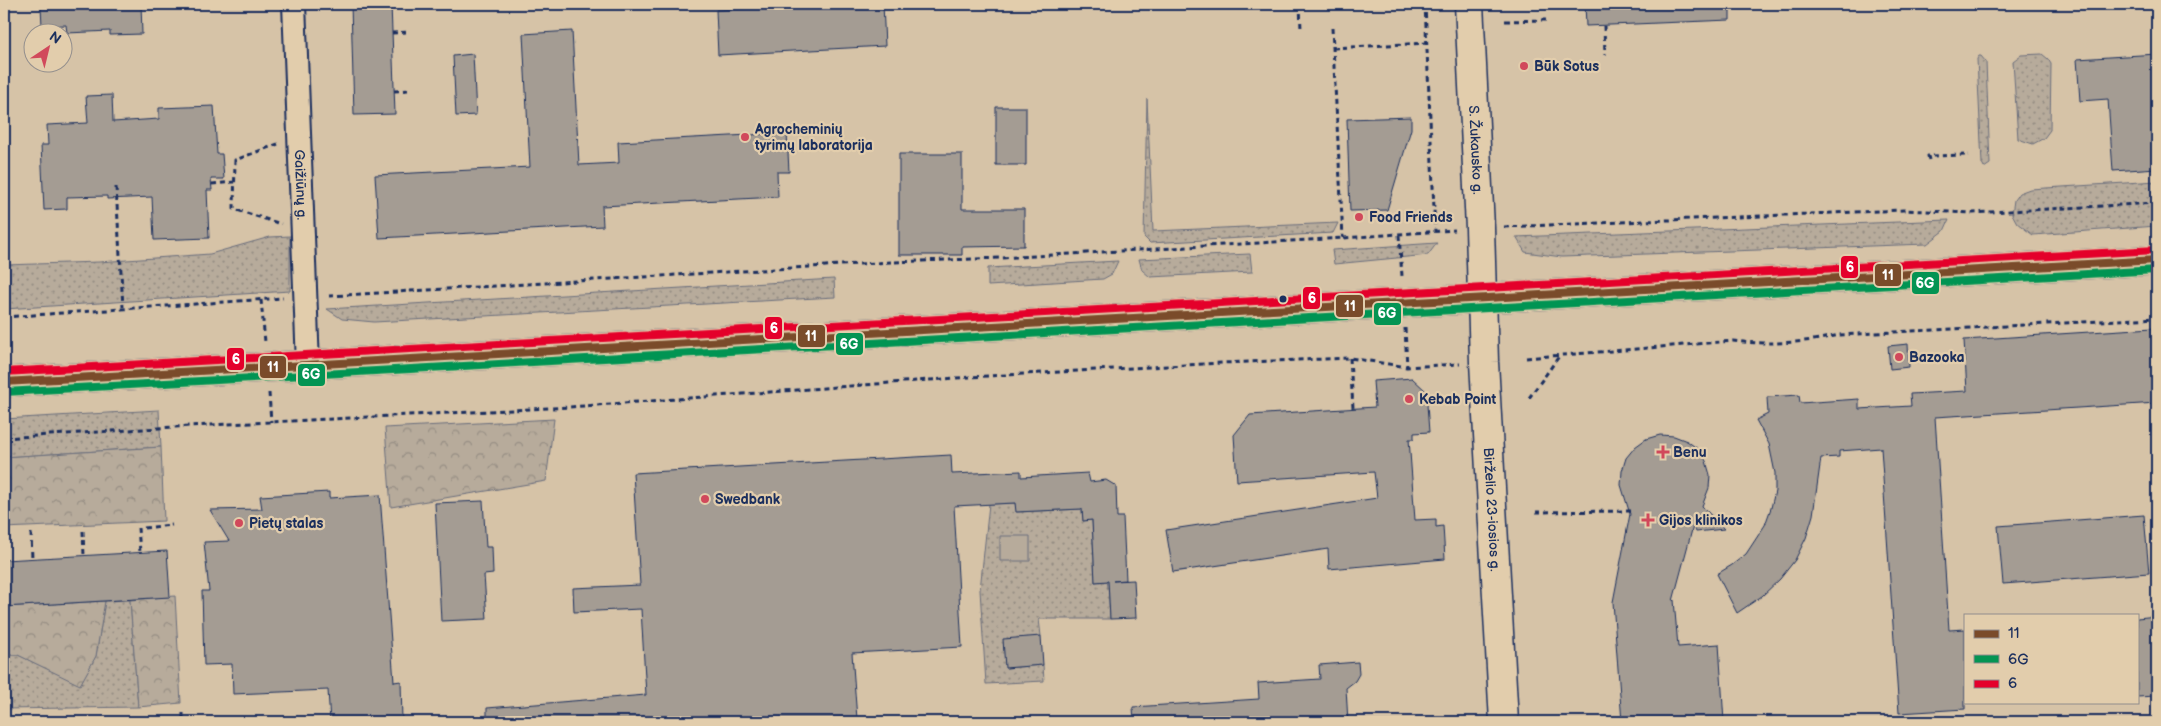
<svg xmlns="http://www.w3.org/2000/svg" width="2161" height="726" font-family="'Balsamiq Sans',sans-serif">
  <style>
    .grass { fill: url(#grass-dots); stroke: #696d7c }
    .forest { fill: url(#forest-crowns); stroke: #696d7c }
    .park { fill: #b7ab9b; stroke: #696d7c }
    .building { fill: #a49c93; stroke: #1b2f5e }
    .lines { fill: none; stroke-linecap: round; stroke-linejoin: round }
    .minor-casing { stroke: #1b2f5e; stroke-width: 26 }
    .secondary-casing { stroke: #1b2f5e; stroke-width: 31 }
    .primary-casing { stroke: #1b2f5e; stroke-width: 31 }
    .path { stroke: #1b2f5e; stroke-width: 3; stroke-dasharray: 5 4; stroke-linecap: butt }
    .minor { stroke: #e2cdac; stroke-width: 22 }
    .secondary { stroke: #e2cdac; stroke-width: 28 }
    .primary { stroke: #e2cdac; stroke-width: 28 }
    .bus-1-casing { stroke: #e2cdac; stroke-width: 11 }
    .bus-2-casing { stroke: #e2cdac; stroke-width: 11 }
    .bus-3-casing { stroke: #e2cdac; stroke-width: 11 }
    .bus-1 { stroke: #7a4b2a; stroke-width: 8 }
    .bus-2 { stroke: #049453; stroke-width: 8 }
    .bus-3 { stroke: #e4002b; stroke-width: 8 }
    .poi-dot { fill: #d1495b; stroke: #e2cdac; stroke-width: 2 }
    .bus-dot { fill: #1b2f5e; stroke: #e2cdac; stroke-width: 2 }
    .labels { text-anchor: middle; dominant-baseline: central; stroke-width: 4.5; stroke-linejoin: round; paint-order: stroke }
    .poi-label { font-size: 14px; font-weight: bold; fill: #1b2f5e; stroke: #e2cdac; text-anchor: start }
    .street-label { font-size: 14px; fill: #1b2f5e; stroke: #e2cdac }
    .line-badge { stroke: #e2cdac; stroke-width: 2 }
    .badge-label { font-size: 14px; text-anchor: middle; font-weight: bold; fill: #fff }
  </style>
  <defs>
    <pattern id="grass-dots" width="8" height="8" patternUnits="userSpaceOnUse" patternTransform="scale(1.25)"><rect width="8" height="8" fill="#b7ab9b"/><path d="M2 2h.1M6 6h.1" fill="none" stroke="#948c82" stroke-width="1.8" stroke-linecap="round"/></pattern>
    <pattern id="forest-crowns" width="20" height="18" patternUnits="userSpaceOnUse" patternTransform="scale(1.25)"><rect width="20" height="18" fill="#b7ab9b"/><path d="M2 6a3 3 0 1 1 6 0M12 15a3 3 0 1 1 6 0" fill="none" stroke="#948c82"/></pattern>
  </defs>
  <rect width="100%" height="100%" fill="#d6c3a7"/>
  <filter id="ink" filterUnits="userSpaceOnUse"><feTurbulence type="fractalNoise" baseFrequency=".02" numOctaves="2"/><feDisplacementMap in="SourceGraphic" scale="10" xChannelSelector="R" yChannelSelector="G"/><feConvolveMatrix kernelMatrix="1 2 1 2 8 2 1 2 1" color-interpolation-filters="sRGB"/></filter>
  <g filter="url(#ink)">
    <path class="grass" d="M2042 54 2048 59 2051 64 2050 130 2044 138 2033 144 2018 139 2013 61 2021 55Z
      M1979 56H1981L1986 62 1990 164 1984 168 1982 164 1977 59Z
      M1147 99 1153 231 1338 223 1333 233 1150 243 1144 237Z
      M2157 181V226L2033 235 2017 223 2012 214 2014 200 2019 193 2030 189Z
      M1949 220 1944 231 1927 244 1562 257 1525 252 1516 237Z
      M290 236V291L4 309V265L99 262 210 254 270 237Z
      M1437 243 1428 255 1334 264 1332 250Z
      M1250 254 1252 272 1150 277 1142 270 1139 259Z
      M1118 261 1112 274 1103 279 988 286V268Z
      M834 279 835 297 374 322 342 319 327 309Z
      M159 410 161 447 4 457V419Z
      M1015 503 1017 512 1082 509 1083 521 1092 520 1095 582 1108 581 1110 619H1039L1041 636 1005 668 1043 665 1044 681 986 684 980 590 989 504Z
      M130 600 138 707 4 709V655H18L80 684 96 656 105 601Z"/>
    <path class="forest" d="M554 419 546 481 391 507 385 428Z
      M161 447 164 521 4 528V457Z
      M175 596 181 703 138 707 130 600Z
      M105 601 96 656 80 685 18 655H4V607Z"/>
    <path class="park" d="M1000 536H1030V561H1000Z"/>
    <path class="building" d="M80 4H141L142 34 110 35V31L67 33 66 25 42 26 41 6Z
      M351 4H391L395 114 354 115Z
      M845 4H883L885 46 718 55 716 10Z
      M1585 4H1730V20L1586 26Z
      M572 31 579 165 619 163 618 142 787 133 789 172H777L778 197 602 206 603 226 379 238 375 175 530 167 523 34Z
      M473 54 476 115 456 116 453 56Z
      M2157 54V168L2113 171 2108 99 2080 101 2077 59Z
      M112 95 113 122 159 119V108L214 106 217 154H222L224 179H211L212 190H207L209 238 154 240 152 197 107 199V196L67 197V209L44 210 41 145H48L47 125 88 123 86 96Z
      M996 107H1026V165H996Z
      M1411 117V129L1387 210 1350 211 1347 119Z
      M899 154H962V209H1024V246L962 247V255H899Z
      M2153 328 2157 403 1935 417 1949 630 1965 629V709L1899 713 1881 448 1839 451V457L1821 458 1813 515 1806 538 1795 560 1780 579 1762 596 1737 613 1717 574 1732 565 1746 554 1765 525 1771 508 1775 491V473L1769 444 1756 420 1768 414 1767 397 1799 395 1800 403 1859 399V409L1911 406 1910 394 1967 391 1964 340Z
      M1908 344 1909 367 1890 369 1888 346Z
      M1412 378 1426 391 1429 432 1414 433V439H1409L1415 520 1436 519V527L1443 526 1445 559 1329 569 1328 549 1173 572 1166 530 1377 498 1374 472 1237 481 1234 435 1250 415 1375 407 1373 381Z
      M1660 435 1674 436 1687 441 1698 449 1706 461 1710 475 1709 488 1702 506 1724 529 1696 532 1693 526 1673 601 1674 600 1678 647 1719 644 1724 722H1622L1613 602 1630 514 1621 485 1622 471 1626 458 1635 447 1646 439Z
      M951 455 952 474 1021 471V477L1088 473 1090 482 1106 480 1116 486 1117 517H1123L1126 580 1113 581 1134 580 1136 618 1110 619 1108 581 1095 582 1092 520 1083 521 1082 509 1016 512 1015 503 954 506 962 647 852 653 857 719 816 722H487V708L646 695 641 609 574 612 573 588 640 585 633 473Z
      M329 492V498L380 495 394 682 401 681 402 721 330 722 328 690 233 694 232 664 204 665 202 591H209L204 542 229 541 210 510 262 509 260 496Z
      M483 501 486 547H492L493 574 484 575 487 619 441 621 435 503Z
      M2144 515 2149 573 2003 584 1998 526Z
      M167 551 170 597 4 607V560Z
      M2157 616V696L2137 697V618Z
      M1041 636 1043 665 1005 668 1003 639Z
      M1358 662 1359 674 1355 681 1346 688 1348 722H1134L1133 707 1259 699 1258 683 1320 679 1319 665Z"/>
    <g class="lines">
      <defs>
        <g id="minor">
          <path id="s1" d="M294 4 308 365"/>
        </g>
        <g id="secondary">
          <path id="s2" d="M1469 4 1480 228 1484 362 1504 722"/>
        </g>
        <path id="primary" d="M4 382 2157 260"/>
      </defs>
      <use href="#minor" class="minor-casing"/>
      <use href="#secondary" class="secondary-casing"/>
      <use href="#primary" class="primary-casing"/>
      <path class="path" d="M1300 4 1301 30
        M1425 4 1435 232
        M1546 7 1585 6
        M1505 21 1546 20
        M1604 26 1605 55
        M1332 28 1343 238
        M392 33 408 32
        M1333 48 1426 43
        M394 91 410 90
        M278 144 235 160 234 209 281 224
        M1929 160 1928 156 1969 155
        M212 184 234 182
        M116 187 123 307
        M1504 227 1903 210 1973 213 2157 203
        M1399 235 1402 276
        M329 296 892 262 1001 258 1343 238 1455 230
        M261 300 265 342
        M4 317 283 298
        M1405 328 1407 367
        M1350 358 1353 408
        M1526 358 1733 341C1768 345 1806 343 1839 335L2157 318
        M269 393 271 422
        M1529 398 1560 355
        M4 438 190 426 570 407 970 377 1222 363 1350 358 1407 367 1460 364
        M1536 512 1630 511
        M138 528 140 552
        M144 528 172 525
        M83 531 84 556
        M31 533 32 559
        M183 713V722
        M85 722V721L158 722"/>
      <use href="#minor" class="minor"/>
      <use href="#secondary" class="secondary"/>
      <use href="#primary" class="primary"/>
      <defs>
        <path id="bus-1" d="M4 382 2157 260"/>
        <path id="bus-2" d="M5 392 2157 270"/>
        <path id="bus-3" d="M4 372 2156 250"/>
      </defs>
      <use href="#bus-1" class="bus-1-casing"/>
      <use href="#bus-2" class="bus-2-casing"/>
      <use href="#bus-3" class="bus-3-casing"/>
      <use href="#bus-1" class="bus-1"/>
      <use href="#bus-2" class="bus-2"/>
      <use href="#bus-3" class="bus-3"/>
    </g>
  </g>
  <g class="poi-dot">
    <circle cx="1524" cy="66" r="5"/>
    <circle cx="745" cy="137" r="5"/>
    <circle cx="1359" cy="217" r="5"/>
    <circle cx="1899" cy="357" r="5"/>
    <circle cx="1409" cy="399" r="5"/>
    <path d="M1660.5 444.5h5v5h5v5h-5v5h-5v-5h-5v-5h5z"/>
    <circle cx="705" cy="499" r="5"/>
    <path d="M1645.5 512.5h5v5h5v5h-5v5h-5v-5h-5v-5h5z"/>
    <circle cx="239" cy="523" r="5"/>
  </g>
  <circle class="bus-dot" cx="1283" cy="299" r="4.5"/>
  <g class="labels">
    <g class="poi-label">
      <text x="1534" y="66">Būk Sotus</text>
      <text x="755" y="129">Agrocheminių<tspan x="755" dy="16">tyrimų laboratorija</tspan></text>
      <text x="1369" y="217">Food Friends</text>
      <text x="1909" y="357">Bazooka</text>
      <text x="1419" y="399">Kebab Point</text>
      <text x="1673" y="452">Benu</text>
      <text x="715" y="499">Swedbank</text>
      <text x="1659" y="520">Gijos klinikos</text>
      <text x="249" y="523">Pietų stalas</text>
    </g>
    <g class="street-label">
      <text stroke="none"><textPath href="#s2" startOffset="146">S. Žukausko g.</textPath></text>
      <text stroke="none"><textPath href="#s1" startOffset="181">Gaižiūnų g.</textPath></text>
      <text stroke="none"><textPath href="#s2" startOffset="506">Birželio 23-iosios g.</textPath></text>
    </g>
  </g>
  <g class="line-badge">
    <rect x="1840" y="255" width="19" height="24" rx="5" fill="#e4002b"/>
    <rect x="1874" y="263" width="28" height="24" rx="5" fill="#7a4b2a"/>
    <rect x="1911" y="271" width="29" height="24" rx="5" fill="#049453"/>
    <rect x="1302" y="286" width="19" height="24" rx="5" fill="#e4002b"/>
    <rect x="1335" y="294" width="29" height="24" rx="5" fill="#7a4b2a"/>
    <rect x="1373" y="302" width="29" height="24" rx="5" fill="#049453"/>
    <rect x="764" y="316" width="19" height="24" rx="5" fill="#e4002b"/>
    <rect x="797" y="324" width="29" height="24" rx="5" fill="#7a4b2a"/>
    <rect x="835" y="332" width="29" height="24" rx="5" fill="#049453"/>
    <rect x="226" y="347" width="19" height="24" rx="5" fill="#e4002b"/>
    <rect x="259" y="355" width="28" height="24" rx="5" fill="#7a4b2a"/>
    <rect x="297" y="363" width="29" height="24" rx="5" fill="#049453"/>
  </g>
  <g class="badge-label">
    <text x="1850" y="272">6</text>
    <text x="1888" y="280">11</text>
    <text x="1925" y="288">6G</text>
    <text x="1312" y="303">6</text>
    <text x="1350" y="311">11</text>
    <text x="1387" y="318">6G</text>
    <text x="774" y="333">6</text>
    <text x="811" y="341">11</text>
    <text x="849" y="349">6G</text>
    <text x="236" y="364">6</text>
    <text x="273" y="372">11</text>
    <text x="311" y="379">6G</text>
  </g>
  <rect width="2161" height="726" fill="none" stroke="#e2cdac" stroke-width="20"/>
  <rect x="10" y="10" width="2141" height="706" fill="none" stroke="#1b2f5e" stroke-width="2" filter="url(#ink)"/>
  <rect x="1964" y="614" width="175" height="90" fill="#e2cdac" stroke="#928e8d"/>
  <rect x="1974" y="630" width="25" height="8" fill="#7a4b2a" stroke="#928e8d"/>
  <text x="2008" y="638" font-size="15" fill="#1b2f5e">11</text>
  <rect x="1974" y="655" width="25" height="8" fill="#049453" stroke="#928e8d"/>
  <text x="2008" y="664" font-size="15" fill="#1b2f5e">6G</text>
  <rect x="1974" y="680" width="25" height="8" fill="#e4002b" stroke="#928e8d"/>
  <text x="2008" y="688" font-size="15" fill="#1b2f5e">6</text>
  <g transform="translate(48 48) rotate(35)"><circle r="24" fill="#e2cdac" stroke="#928e8d"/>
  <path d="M0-4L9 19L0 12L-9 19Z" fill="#d1495b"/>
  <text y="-8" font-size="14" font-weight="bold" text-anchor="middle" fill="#1b2f5e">N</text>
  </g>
</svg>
